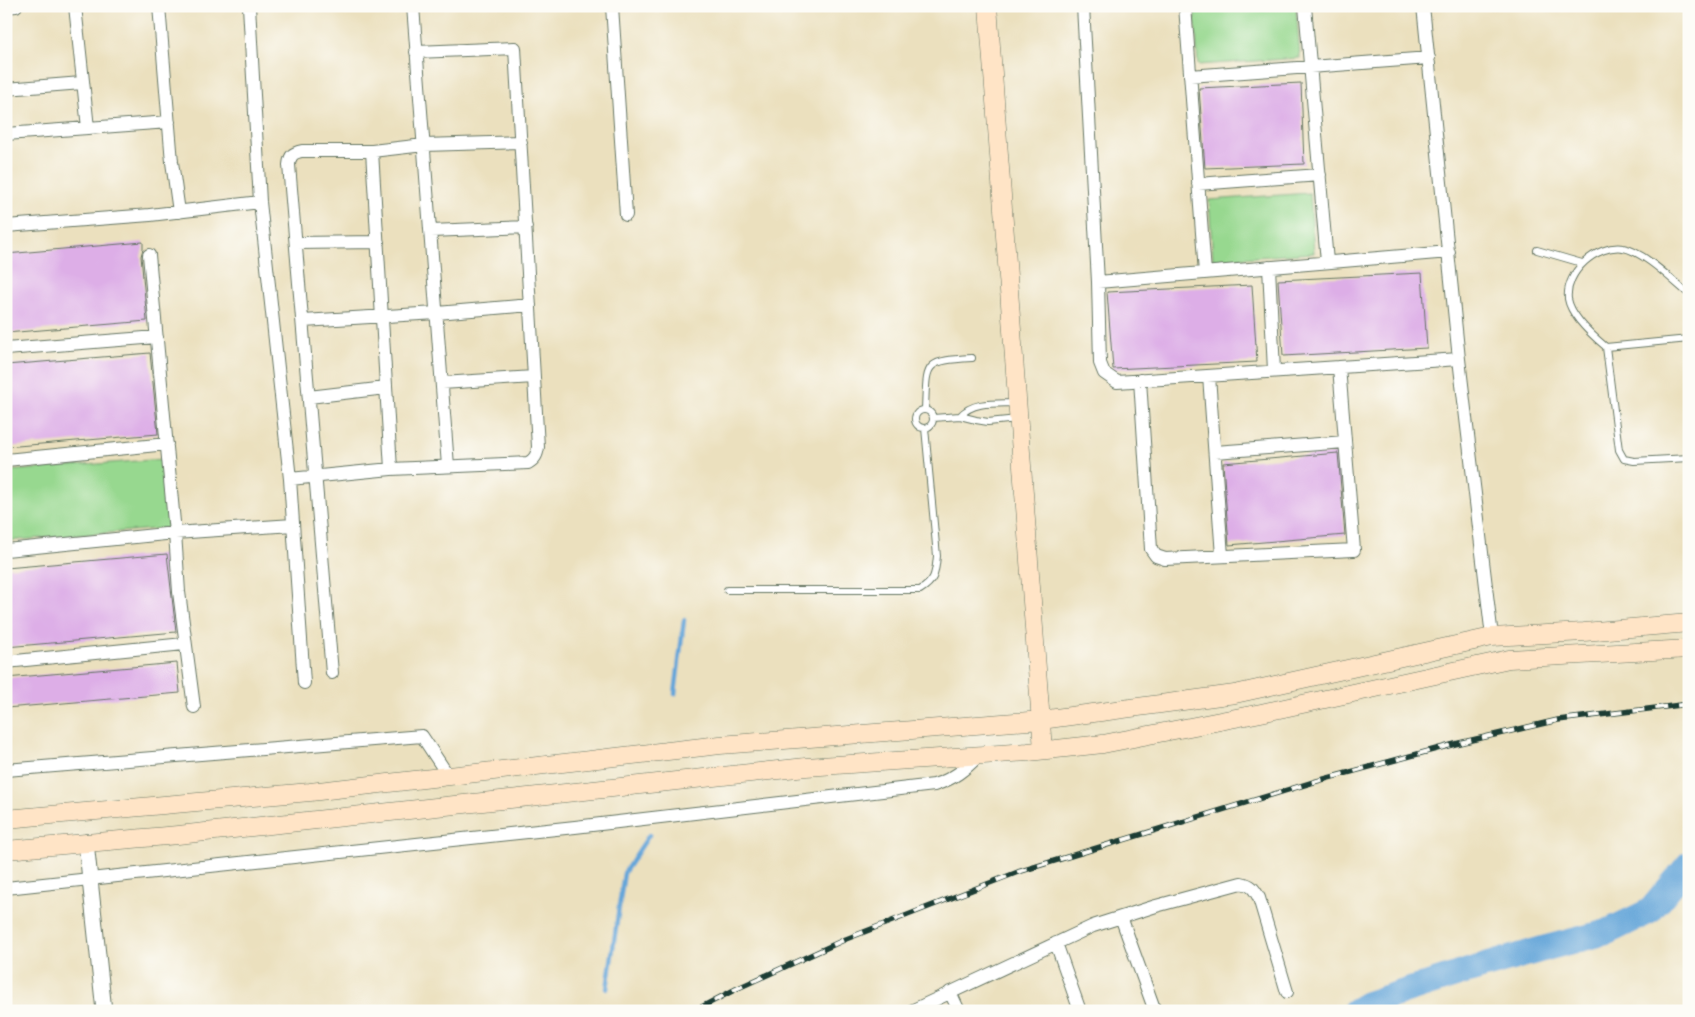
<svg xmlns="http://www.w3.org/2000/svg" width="1695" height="1017" font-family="Cardo,serif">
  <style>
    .green { fill: #97d88f; stroke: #5b8a62 }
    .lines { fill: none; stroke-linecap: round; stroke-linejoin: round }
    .stream { stroke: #65a6d9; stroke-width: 4.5 }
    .river { stroke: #65a6d9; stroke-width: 26 }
    .building { fill: #ddaee7 }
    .service-casing { stroke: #667664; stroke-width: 8 }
    .minor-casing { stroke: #667664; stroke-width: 14 }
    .tertiary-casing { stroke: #667664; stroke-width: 17 }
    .secondary-casing { stroke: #667664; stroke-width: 19 }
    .service { stroke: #fff; stroke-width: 6 }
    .minor { stroke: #fff; stroke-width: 12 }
    .tertiary { stroke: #fff; stroke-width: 15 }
    .secondary { stroke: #ffe4c6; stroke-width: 18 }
    .rail-casing { stroke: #1f3d34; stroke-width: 5.5 }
    .rail { stroke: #fdfcf7; stroke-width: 4; stroke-dasharray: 11; stroke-linecap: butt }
  </style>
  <rect width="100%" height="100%" fill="#fdfcf7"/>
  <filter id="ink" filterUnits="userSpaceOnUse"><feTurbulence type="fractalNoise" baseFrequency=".02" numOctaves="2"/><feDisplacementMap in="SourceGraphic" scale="10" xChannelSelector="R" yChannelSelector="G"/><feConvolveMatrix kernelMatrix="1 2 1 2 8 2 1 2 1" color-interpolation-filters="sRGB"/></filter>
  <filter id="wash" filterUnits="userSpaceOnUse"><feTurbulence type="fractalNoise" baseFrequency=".0096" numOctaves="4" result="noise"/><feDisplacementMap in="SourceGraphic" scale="20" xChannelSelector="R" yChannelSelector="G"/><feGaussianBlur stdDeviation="1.12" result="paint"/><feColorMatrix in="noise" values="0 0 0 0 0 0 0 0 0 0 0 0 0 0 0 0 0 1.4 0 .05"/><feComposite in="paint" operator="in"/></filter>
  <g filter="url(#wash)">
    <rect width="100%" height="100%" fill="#ebe0be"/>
    <path class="green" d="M1194 6H1296L1300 58 1198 65Z
      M1310 193 1314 253 1213 260 1209 200Z
      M163 459 168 528 6 541V471Z"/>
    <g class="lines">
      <path class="stream" d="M675 694 684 620
        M607 989 624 873 649 835"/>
      <path class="river" d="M1355 1011 1367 1004 1465 972 1546 948 1607 932 1650 911 1689 864"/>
    </g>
    <g id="blocks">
      <path class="building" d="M1301 83 1304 164 1205 168 1199 88Z
        M143 242V249L141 256 147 321 6 333V254Z
        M1422 273 1427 348 1283 356 1278 280Z
        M1252 285 1257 362 1113 369 1107 292Z
        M150 353 158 434 6 447V365Z
        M1338 453 1345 535 1229 545 1223 463Z
        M167 554 176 632 6 647V568Z
        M177 663 180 693 6 708V678Z"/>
    </g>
  </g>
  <g filter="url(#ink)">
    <use href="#blocks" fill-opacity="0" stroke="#667664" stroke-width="1"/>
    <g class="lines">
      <defs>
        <path id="service" d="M1537 250 1582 263
          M1689 294C1673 281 1643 251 1623 248 1597 244 1565 272 1568 299 1571 316 1594 337 1606 347L1689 339
          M1606 347 1619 450 1624 459 1634 461 1689 458
          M925 410C927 363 923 361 972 358
          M915 419a9 9 0 1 1 18 0a9 9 0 1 1-18 0Z
          M960 416C974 400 998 404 1017 403
          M933 418 960 416 976 420 988 422 1018 419
          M727 590H920C936 580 935 573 937 556L925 428"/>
        <path id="minor" d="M75 6 88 128
          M159 6 172 162 179 212
          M249 6 260 202 290 479 304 683
          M413 6 448 466
          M612 6 626 215
          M1083 6 1098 282 1100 363 1104 373 1117 382 1459 359
          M1185 6 1205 273
          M1305 6 1327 262
          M1423 6 1459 359 1492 637
          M6 7 16 6
          M1190 76 1429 58
          M6 89 82 83
          M6 134 169 122
          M372 151 391 469
          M1198 184 1320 175
          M6 226 150 215 260 202
          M431 231 526 227
          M296 243 378 242
          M149 255 175 533 179 592 194 707
          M1269 267 1274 371
          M1098 282 1449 252
          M303 321 437 313 530 305
          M6 349 157 337
          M1209 376 1222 556
          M1140 380 1151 549 1156 556 1165 559 1354 550 1339 367
          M442 383 534 377
          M309 397 386 388
          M1215 452 1345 442
          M6 460 167 444
          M290 479 391 469 528 463C535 459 537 455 538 447L515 48 416 52
          M6 550 175 533 293 525
          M6 662 184 644
          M332 673 289 165C290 155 293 153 302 151H372L424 145 521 142
          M6 770 422 736 449 777
          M6 888 575 827 934 785C953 779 965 770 979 755
          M1121 917 1155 1011
          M1056 943 1080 1011
          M950 992 959 1011
          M911 1011 1093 926 1156 906 1241 883C1251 885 1254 888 1259 898L1287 992"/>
        <path id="tertiary" d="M86 842 104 1011"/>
        <path id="secondary" d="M988 6 1043 750
          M6 819 310 792 720 745 1041 720 1235 694 1492 637 1584 632 1689 623
          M6 850 178 835 806 767 1028 752 1103 744 1261 713 1509 659 1689 649"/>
      </defs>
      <use href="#service" class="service-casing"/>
      <use href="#minor" class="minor-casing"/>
      <use href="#tertiary" class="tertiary-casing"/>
      <use href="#secondary" class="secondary-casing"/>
      <use href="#service" class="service"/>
      <use href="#minor" class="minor"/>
      <use href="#tertiary" class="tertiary"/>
      <use href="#secondary" class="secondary"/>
      <defs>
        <path id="rail" d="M694 1011 736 989 846 939 1018 872 1317 781 1455 744 1558 720 1689 704"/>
      </defs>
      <use href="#rail" class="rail-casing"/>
      <use href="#rail" class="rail"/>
    </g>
  </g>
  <rect width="1695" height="1017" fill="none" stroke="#fdfcf7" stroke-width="25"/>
</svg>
